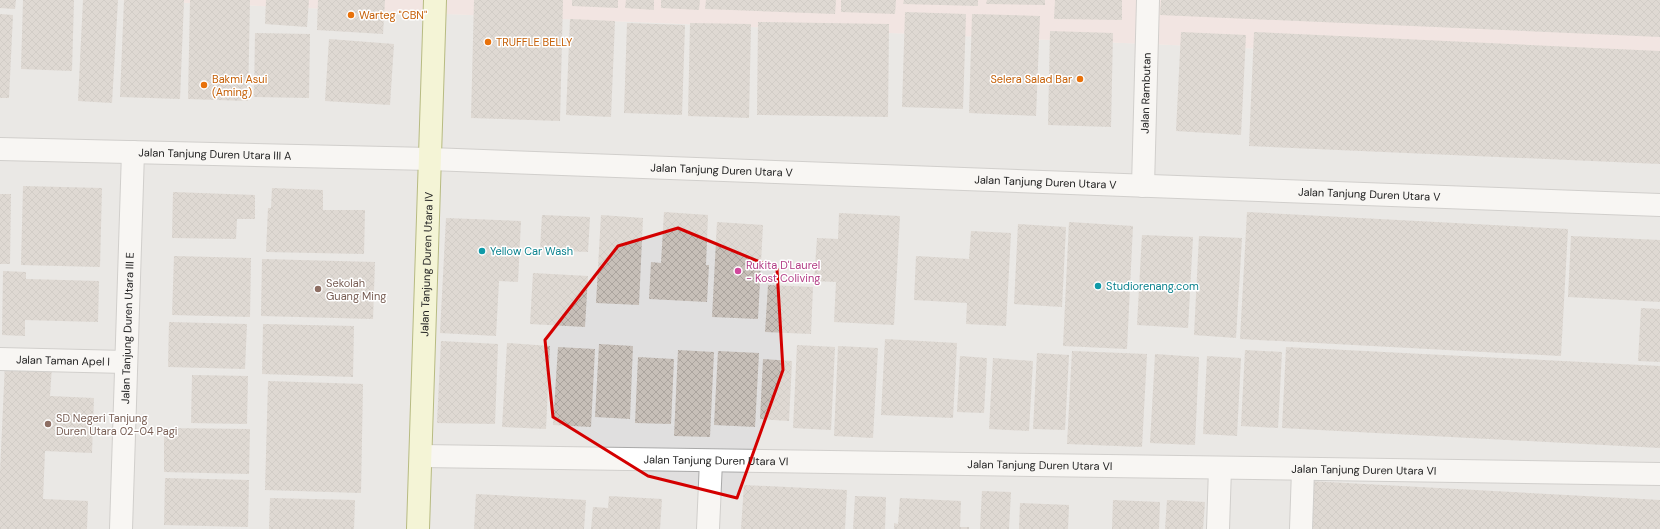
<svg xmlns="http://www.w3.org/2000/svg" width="1660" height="529" font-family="'DM Sans',sans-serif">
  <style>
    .residential { fill: #e0dfdf }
    .commercial { fill: #f2dad9 }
    .building { fill: url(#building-cross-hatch) }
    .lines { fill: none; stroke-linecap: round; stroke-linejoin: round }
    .street-casing { stroke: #a9a9a9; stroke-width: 24 }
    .secondary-casing { stroke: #707d05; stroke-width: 24 }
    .street { stroke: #fff; stroke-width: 22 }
    .secondary { stroke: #f7fabf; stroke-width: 22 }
    .marked { fill: none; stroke: #d40000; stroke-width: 3; stroke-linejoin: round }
    .food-dot { fill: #e8710a; stroke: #fff; stroke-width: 1.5 }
    .culture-dot { fill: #0f9aa8; stroke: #fff; stroke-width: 1.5 }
    .hotel-dot { fill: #d1479c; stroke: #fff; stroke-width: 1.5 }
    .education-dot { fill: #8d6e63; stroke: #fff; stroke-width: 1.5 }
    .labels { text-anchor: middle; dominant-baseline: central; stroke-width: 3; stroke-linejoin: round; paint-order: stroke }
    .food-label { font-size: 11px; fill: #c56008; stroke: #fff; text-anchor: start }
    .street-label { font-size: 11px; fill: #222; stroke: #fff }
    .culture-label { font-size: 11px; fill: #0d838f; stroke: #fff; text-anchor: start }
    .hotel-label { font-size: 11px; fill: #b23c85; stroke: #fff; text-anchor: start }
    .education-label { font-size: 11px; fill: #785e54; stroke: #fff; text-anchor: start }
  </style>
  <defs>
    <pattern id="building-cross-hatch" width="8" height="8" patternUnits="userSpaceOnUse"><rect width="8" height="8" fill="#c7bfb8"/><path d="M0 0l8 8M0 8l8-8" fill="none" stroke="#aba49e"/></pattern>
  </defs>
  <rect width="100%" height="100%" fill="#f2efe9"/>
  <path class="residential" d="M0 0H120L1660 66V529H0Z"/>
  <path class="commercial" d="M120 0H1660V66Z"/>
  <path class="building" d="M0 0H16L15 9 0 8Z
    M23 0H74L72 71 21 69Z
    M83 0H118L112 103 78 101Z
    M124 0H184L180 99 120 97Z
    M190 0H250L248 101 188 99Z
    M266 0H309L307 27 265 24Z
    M318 0H385L383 34 317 30Z
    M474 0H563L560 121 471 118Z
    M572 0H618V8L572 6Z
    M626 0H654V10L625 8Z
    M661 0H700L699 10 661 8Z
    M706 0H836L835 14 705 9Z
    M841 0H896L895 14 841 12Z
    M904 0H978V6L903 4Z
    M987 0H1045V5L986 4Z
    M1055 0H1122V20L1054 19Z
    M1161 0H1660V37L1160 15Z
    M905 12 966 14 963 109 902 107Z
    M0 14 13 15 9 98H0Z
    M972 14 1040 16 1036 116 969 113Z
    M570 19 615 21 611 117 566 115Z
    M758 22 889 24 888 117 757 115Z
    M627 23 685 25 682 115 624 113Z
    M690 23 751 24 749 118 688 116Z
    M1050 31 1113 33 1111 127 1048 125Z
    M1181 32 1246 35 1241 135 1176 131Z
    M1254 32 1660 51V164L1249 146Z
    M255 33 310 34 309 98 254 97Z
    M329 39 394 44 390 105 325 101Z
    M23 186 102 188 100 267 21 265Z
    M272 188 323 190V210H365L364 254 266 252 268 208H271Z
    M173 192 255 195V219H237L236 239 172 238Z
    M0 194H11L10 264H0Z
    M664 212 708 215 706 265H709L707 302 649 299 651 262 661 263Z
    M1247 212 1568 229 1561 356 1240 339Z
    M839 213 900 216 894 325 834 322 836 282 814 281 817 238 838 239Z
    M542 215 590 217 588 252 540 250Z
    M601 215 643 218 639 305 596 303Z
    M446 218 521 221 518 282 499 281 496 336 440 333Z
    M717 222 763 225 758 319 712 317Z
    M1069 222 1133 226 1127 349 1063 346Z
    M1018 224 1066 227 1062 307 1014 304Z
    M971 231 1011 233 1006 326 966 324 967 303 914 300 916 256 969 259Z
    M1142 235 1193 237 1188 328 1137 325Z
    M1199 236 1242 238 1236 338 1194 335Z
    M1571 236 1660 240V302L1568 297Z
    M174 256 251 258 250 317 172 315Z
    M262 259 375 262 373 319 261 316Z
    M3 271 26 272V279L99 281 98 322 25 320V336L2 335Z
    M533 273 588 276 585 327 530 324Z
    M768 285 813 287 811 334 765 332Z
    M1641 308 1660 309V362L1638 361Z
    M169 322 247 324 245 369 168 367Z
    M263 324 354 326 353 377 262 374Z
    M885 339 957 343 953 418 881 415Z
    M441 341 498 344 495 424 437 423Z
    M507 343 550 346 546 429 502 427Z
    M599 344 633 346 630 419 595 417Z
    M797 345 835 347 831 430 793 428Z
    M838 346 878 348 873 438 834 436Z
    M558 347 595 349 591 427 553 425Z
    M1286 347 1660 366V448L1282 428Z
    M678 350 714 352 710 437 674 436Z
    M1245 350 1282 352 1278 428 1241 426Z
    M718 351 759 353 755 427 714 425Z
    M1072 351 1147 354 1142 447 1067 444Z
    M1037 353 1069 355 1065 430 1033 429Z
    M1155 354 1199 357 1195 445 1150 443Z
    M960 356 987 358 984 413 957 412Z
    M1207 356 1241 358 1237 436 1203 434Z
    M638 357 674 359 671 424 635 423Z
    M993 358 1033 361 1029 431 989 429Z
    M763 359 792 361 789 421 760 419Z
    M5 363 52 366 50 396 94 398 92 453 45 451 43 499 88 501 87 529H0V473Z
    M192 375 248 376 247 424 191 423Z
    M268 381 363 384 361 493 265 490Z
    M164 428 250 429 249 474 164 472Z
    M165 478 249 480 248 527 164 525Z
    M1309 481 1660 500V529H1306Z
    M744 485 847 490 845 529H741Z
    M982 491 1011 492 1009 529H980Z
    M476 494 586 500 584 529H474Z
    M609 496 662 499 660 529H591L593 507 608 508Z
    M855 496 886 497 885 529H853Z
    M270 498 355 500 354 529H269Z
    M900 498 961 501 960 527H969V529H894V523L898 524Z
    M1113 500 1160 502 1159 529H1112Z
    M1167 500 1205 502 1203 529H1165Z
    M1020 503 1069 505 1068 529H1019Z"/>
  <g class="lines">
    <defs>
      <g id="street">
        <path id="s1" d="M0 149 430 159 1660 205"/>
        <path id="s2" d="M1143 186 1148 0"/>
        <path id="s3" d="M0 359 126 362"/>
        <path id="s4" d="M421 456 1660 474"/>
        <path id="s5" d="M121 529 133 152"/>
        <path d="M708 529 711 461"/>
        <path d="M1218 529 1220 468"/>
        <path d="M1301 529 1303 470"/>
      </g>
      <g id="secondary">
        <path id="s6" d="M418 529 435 0"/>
      </g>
    </defs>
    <use href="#street" class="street-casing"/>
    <use href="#secondary" class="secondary-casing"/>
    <use href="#street" class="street"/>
    <use href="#secondary" class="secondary"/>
  </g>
  <path d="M0 0H1660V529H0ZM678 228 777 269 783 370 737 498 648 476 553 417 545 340 618 246Z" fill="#f2efe9" fill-opacity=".55" fill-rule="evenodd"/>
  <path class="marked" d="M678 228 777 269 783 370 737 498 648 476 553 417 545 340 618 246Z"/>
  <g class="food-dot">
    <circle cx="351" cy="15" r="4"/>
    <circle cx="488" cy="42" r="4"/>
    <circle cx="1080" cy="79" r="4"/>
    <circle cx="204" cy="85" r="4"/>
  </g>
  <g class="culture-dot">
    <circle cx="482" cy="251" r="4"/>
    <circle cx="1098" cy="286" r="4"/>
  </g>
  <circle class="hotel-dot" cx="738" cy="271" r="4"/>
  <g class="education-dot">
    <circle cx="318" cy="289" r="4"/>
    <circle cx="48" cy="424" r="4"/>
  </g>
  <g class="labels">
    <g class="food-label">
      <text x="359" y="15">Warteg "CBN"</text>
      <text x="496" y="42">TRUFFLE BELLY</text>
      <text x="212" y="79">Bakmi Asui<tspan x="212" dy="13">(Aming)</tspan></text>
      <text x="1072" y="79" text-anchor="end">Selera Salad Bar</text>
    </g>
    <g class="street-label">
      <text stroke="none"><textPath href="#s2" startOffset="93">Jalan Rambutan</textPath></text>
      <text stroke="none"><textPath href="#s1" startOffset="215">Jalan Tanjung Duren Utara III A</textPath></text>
      <text stroke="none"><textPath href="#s1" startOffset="722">Jalan Tanjung Duren Utara V</textPath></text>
      <text stroke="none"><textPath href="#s1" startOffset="1046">Jalan Tanjung Duren Utara V</textPath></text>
      <text stroke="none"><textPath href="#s1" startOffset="1370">Jalan Tanjung Duren Utara V</textPath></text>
      <text stroke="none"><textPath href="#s6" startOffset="265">Jalan Tanjung Duren Utara IV</textPath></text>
      <text stroke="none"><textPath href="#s5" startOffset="201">Jalan Tanjung Duren Utara III E</textPath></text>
      <text stroke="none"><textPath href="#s3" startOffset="63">Jalan Taman Apel I</textPath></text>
      <text stroke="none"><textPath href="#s4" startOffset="295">Jalan Tanjung Duren Utara VI</textPath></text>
      <text stroke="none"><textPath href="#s4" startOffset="619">Jalan Tanjung Duren Utara VI</textPath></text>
      <text stroke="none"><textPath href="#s4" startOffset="943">Jalan Tanjung Duren Utara VI</textPath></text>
    </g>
    <g class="culture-label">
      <text x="490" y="251">Yellow Car Wash</text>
      <text x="1106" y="286">Studiorenang.com</text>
    </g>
    <g class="hotel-label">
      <text x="746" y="265">Rukita D'Laurel<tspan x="746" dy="13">- Kost Coliving</tspan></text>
    </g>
    <g class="education-label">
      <text x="326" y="283">Sekolah<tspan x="326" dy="13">Guang Ming</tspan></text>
      <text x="56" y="418">SD Negeri Tanjung<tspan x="56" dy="13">Duren Utara 02-04 Pagi</tspan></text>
    </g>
  </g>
</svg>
